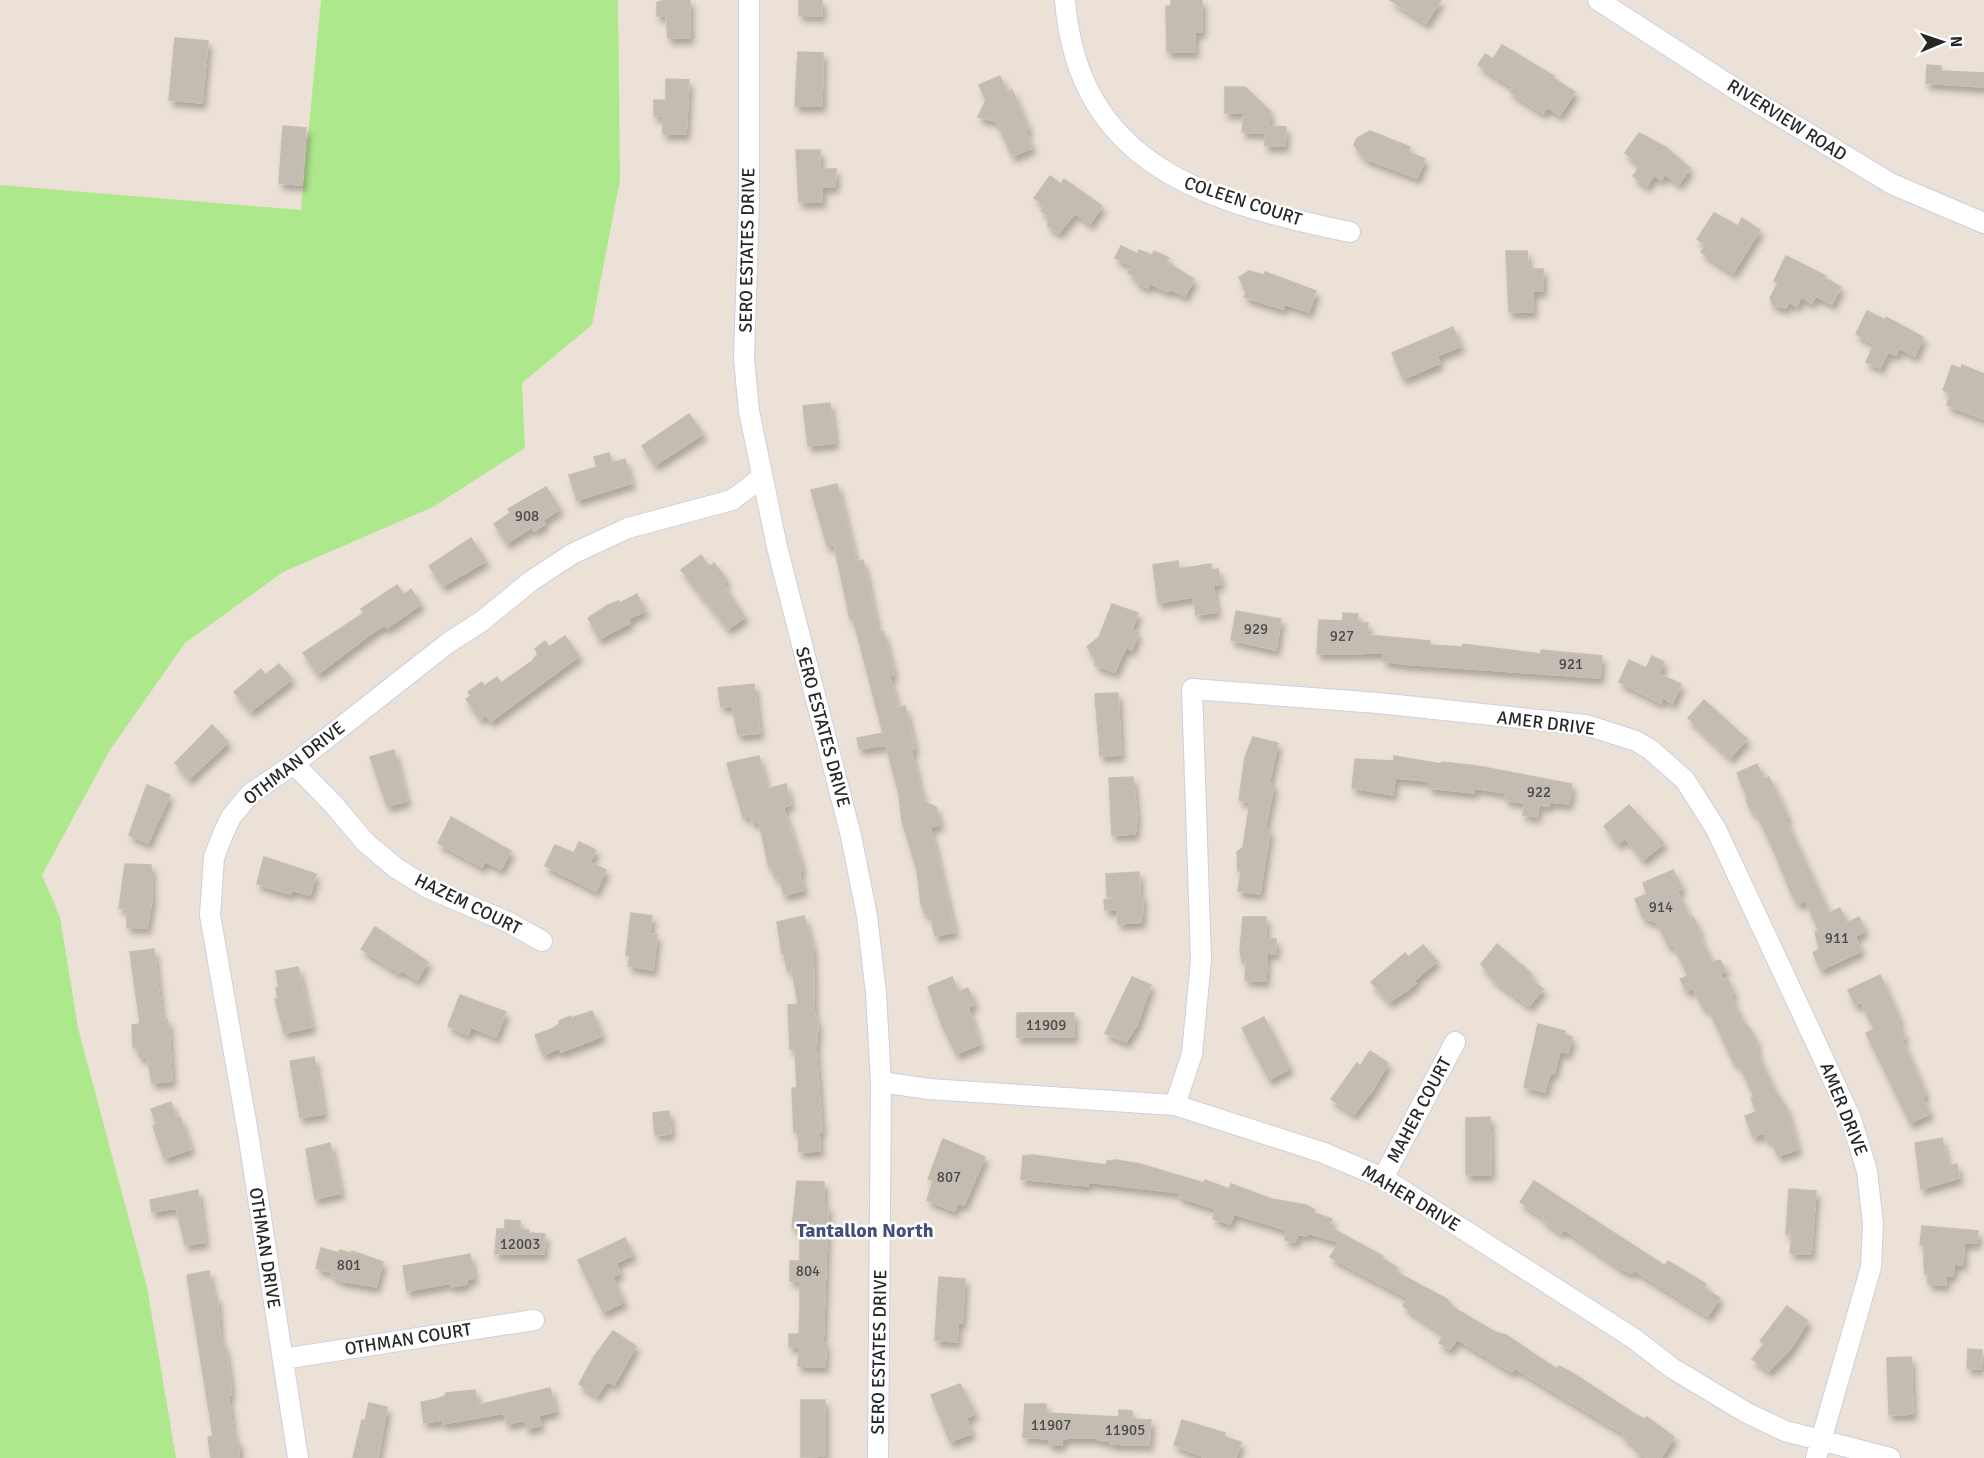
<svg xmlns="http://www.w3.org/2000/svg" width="1984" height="1458" font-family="Signika,sans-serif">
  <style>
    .green { fill: #aee88c }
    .building { fill: #c2bcb3; stroke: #c6beb0; stroke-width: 1.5; filter: url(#shadow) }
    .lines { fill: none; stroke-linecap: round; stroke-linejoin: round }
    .minor-casing { stroke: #cbd0e2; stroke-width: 22 }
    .minor { stroke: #fff; stroke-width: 20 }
    .labels { text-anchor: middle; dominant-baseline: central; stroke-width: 5; stroke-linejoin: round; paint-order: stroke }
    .number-label { font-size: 15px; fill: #4e4c4a }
    .street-label { font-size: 18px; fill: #272727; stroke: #fff }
    .neighbourhood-label { font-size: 20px; font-weight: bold; fill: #444f7b; stroke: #fff }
  </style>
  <defs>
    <filter id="shadow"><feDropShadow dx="3.5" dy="6" stdDeviation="3" flood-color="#0004"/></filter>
  </defs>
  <rect width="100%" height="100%" fill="#ebe1d6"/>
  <path class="green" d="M321 0H618L620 180 592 325 522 383 525 448 433 507 283 572 185 643 110 750 42 875 60 917 78 1028 147 1287 176 1458H0V185L301 210Z"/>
  <path class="building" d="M666 0H690V38H668L666 16H657V2Z
    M799 0H822V16L799 15Z
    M1171 0H1202V32H1195V52H1167L1166 6H1171Z
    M1390 0H1441L1426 23Z
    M175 38 208 41 202 103 169 100Z
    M1502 45 1554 76 1553 78 1575 92 1560 115 1547 107 1543 113 1510 92 1513 87 1478 65 1485 54 1493 59Z
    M798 52 823 53 822 106H795Z
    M1927 65 1941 66V71L1984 73V87L1926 83Z
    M1000 76 1007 92 1012 90 1029 129 1025 131 1032 148 1012 156 996 121 978 117 986 100 979 85Z
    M666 79 689 80 686 134H663V116H654V100H666Z
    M1225 87H1245L1270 111 1269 126 1286 127 1285 146H1265V133L1242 132 1244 113H1225Z
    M283 126 306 128 302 185 279 183Z
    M1370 131 1410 147 1408 152 1425 159 1417 178 1364 158 1354 145 1357 138Z
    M1639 133 1666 147 1690 168 1679 184 1665 174 1661 180 1654 175 1647 186 1633 176 1640 166 1625 153Z
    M796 150H820V169H836L835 187H822V202H799Z
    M1050 176 1061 184 1064 179 1102 206 1090 224 1075 213 1059 233 1048 226V216L1041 211 1045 205 1034 198Z
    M1714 213 1738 226 1742 218 1760 230 1733 273 1701 252 1706 245 1697 239Z
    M1121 246 1138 254 1139 250 1152 255 1154 251 1169 258 1166 262 1194 279 1185 296 1170 289 1168 292 1150 283 1148 288 1135 282 1137 278 1128 273 1132 266 1115 258Z
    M1506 251H1527L1528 269H1543V291H1533V312H1509Z
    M1786 256 1826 276 1825 278 1841 287 1832 304 1816 296 1812 303 1801 297 1797 306 1789 302 1786 308 1773 305 1770 298 1778 283 1774 281Z
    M1249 271 1264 275 1265 272 1316 291 1309 312 1285 304 1283 309 1244 297 1246 293 1239 277Z
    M1867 311 1885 320 1886 317 1923 337 1915 356 1899 348 1896 355 1888 352 1880 368 1866 362 1874 344 1856 334Z
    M1453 327 1461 346 1437 356 1440 363 1403 379 1392 353Z
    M1952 365 1961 369 1962 365 1984 374V419L1947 405 1951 393 1943 390Z
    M830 403 835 443 808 446 803 406Z
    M689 414 703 434 655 465 642 446Z
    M609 453 612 463 625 459 632 483 577 500 569 475 597 467 594 457Z
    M837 484 856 562 863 560 878 632 883 631 894 674 889 676 898 708 905 706 915 749 911 750 920 789 924 802 936 807 940 825 930 827 955 932 935 936 930 913 925 914 921 904 917 870 902 821 899 795 886 745 859 749 857 738 883 733 853 618 850 619 834 544 827 546 811 490Z
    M546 487 560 509 543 520 545 524 534 531 532 527 507 543 494 524 510 513 508 509Z
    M471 538 486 561 443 586 429 566Z
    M701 555 707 564 711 566 714 563 727 580 723 583 725 587 745 617 728 629 681 570Z
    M1178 561 1179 569 1211 564V570L1218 569 1221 584 1213 585 1217 612 1196 615 1193 597 1158 603 1153 565Z
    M397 585 404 595 411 589 421 604 387 628 385 625 376 630 318 674 303 653 364 613 361 609Z
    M637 594 645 611 628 619 630 623 599 639 588 618 608 605 619 601 620 603Z
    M1112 604 1138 613 1132 630 1138 633 1132 650 1126 647 1115 672 1095 665 1096 661 1087 647 1099 637Z
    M1236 611 1281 619 1276 650 1231 640Z
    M1343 613 1358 614 1357 623H1368L1367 635 1430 641V645L1463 647V644L1541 654V650L1602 656 1600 678 1404 664 1383 661 1384 653 1317 654 1319 620 1343 621Z
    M565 636 579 656 491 721 486 715 480 719 466 699 471 696 468 692 482 682 484 686 497 677 501 683 532 661 538 654 535 649 545 641 549 647Z
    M1652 656 1664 662 1659 674 1681 684 1672 704 1663 697 1661 703 1619 682 1629 660 1646 668Z
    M279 664 292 679 251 711 234 692 261 669 265 675Z
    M754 684 760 733 738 735 732 706 721 707 718 688Z
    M1118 693 1121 755 1100 756 1095 694Z
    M1704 700 1747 739 1730 758 1688 718Z
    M212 725 228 742 189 779 175 763Z
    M1253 737 1278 743 1269 784 1274 785 1265 829 1270 830 1260 894 1238 891 1241 871H1238L1237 852 1243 847 1250 802 1239 800 1245 757Z
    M394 750 407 801 387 806 370 757Z
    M759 756 767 789 786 784 791 805 783 807 800 860 802 871 799 872 804 890 784 895 779 877 775 878 772 867 769 868 759 821 752 823 750 815 743 817 727 763Z
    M1394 756 1441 764 1442 762 1477 766 1572 784 1569 804 1550 802 1549 806 1539 805 1537 817 1523 815 1524 803 1505 800 1506 793 1474 788V793L1429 788V781L1395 778 1393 795 1352 788 1355 759 1394 761Z
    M1757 764 1764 779 1769 777 1788 817 1785 819 1829 913 1840 908 1847 923 1859 917 1865 931 1855 936 1861 951 1821 970 1813 953 1819 949 1815 932 1819 931 1805 900 1798 904 1792 895 1774 851 1755 811 1752 812 1746 800 1748 799 1737 773Z
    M1133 777 1137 817 1135 834 1112 835 1109 778Z
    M147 785 170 795 148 843 129 835Z
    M1629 805 1664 843 1643 860 1625 838 1618 844 1604 826Z
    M451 817 511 851 501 869 485 861 482 867 438 843Z
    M579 842 596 850 590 862 606 870 596 891 545 866 555 845 574 853Z
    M264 857 316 874 310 895 292 890 290 894 257 884Z
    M125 864 151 865 152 899 147 928 127 927V909L119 908Z
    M1673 870 1682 888 1677 891 1690 918 1693 917 1700 932 1698 933 1712 962 1720 960 1726 971 1720 974 1723 980 1727 978 1734 993 1730 995 1742 1020 1750 1029 1756 1041 1757 1053 1774 1089 1786 1107 1798 1149 1778 1156 1771 1139 1767 1140 1764 1133 1753 1137 1745 1116 1756 1112 1751 1098 1754 1097 1738 1062 1734 1063 1707 1006 1703 1008 1693 988 1686 991 1680 979 1688 976 1673 944 1668 946 1657 922 1643 918 1635 899 1647 894 1643 883Z
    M1139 872 1140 896 1143 895 1142 922 1118 924 1117 910H1105L1104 900 1117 898V896L1107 897 1106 874Z
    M631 913 652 916 650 934 657 935 653 970 628 966 630 956 626 955Z
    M804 916 813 949 814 1013 818 1024 816 1048 822 1132H819L820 1151 799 1152 798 1132H794L793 1112 792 1088H797L795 1049H790L788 1005 798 1004 792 969 787 970 784 953 782 954 777 922Z
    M1243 917H1266V939H1276V954L1267 953 1266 981 1245 980 1246 962H1242L1240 950Z
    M375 927 428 962 417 980 401 970 399 973 361 949Z
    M1497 944 1532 974 1529 977 1543 989 1529 1006 1494 980 1481 964Z
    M1423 945 1437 961 1414 981 1416 983 1406 991 1389 1002 1371 982 1405 953 1408 957Z
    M154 949 162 1020 167 1019 169 1028 172 1081 152 1083 147 1057H139L138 1047H133L132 1025 140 1024 130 952Z
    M298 967 312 1027 284 1033 275 999 278 998 276 988H279L276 971Z
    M1880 975 1900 1020 1897 1021 1905 1038 1902 1040 1926 1095 1922 1097 1930 1114 1910 1123 1866 1033 1874 1029 1861 1002 1855 1005 1848 990Z
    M952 977 958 992 968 988 975 1004 968 1007 980 1044 956 1054 943 1028 928 987Z
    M1132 977 1151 985 1137 1025 1126 1042 1105 1033Z
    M460 995 506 1012 496 1037 471 1027 468 1035 448 1026Z
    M592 1011 602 1036 561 1052 559 1048 543 1055 535 1035 552 1029 560 1023 559 1021 571 1016 572 1018Z
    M1017 1013H1074V1037H1017Z
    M1264 1017 1290 1068 1269 1080 1242 1028Z
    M1538 1024 1565 1031 1564 1034 1572 1037 1568 1053 1560 1051 1554 1074 1550 1073 1545 1092 1524 1087Z
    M1370 1051 1388 1063 1374 1088 1354 1114 1331 1099 1357 1063 1360 1066Z
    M314 1057 324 1114 300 1118 290 1061Z
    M171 1102 176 1118 180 1117 191 1149 164 1158 153 1126 156 1124 151 1109Z
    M669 1111 671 1134 655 1135 653 1113Z
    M1490 1117 1491 1175H1466V1118Z
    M1942 1138 1948 1166 1957 1164 1959 1178 1921 1189 1915 1143Z
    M943 1139 985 1157 964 1205 958 1203 954 1211 927 1200 933 1181 928 1179Z
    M330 1143 341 1193 315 1199 306 1149Z
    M1033 1155 1106 1165 1107 1161 1116 1160 1140 1164 1204 1183 1205 1180 1229 1189 1231 1184 1272 1199 1306 1205 1315 1210 1314 1213 1332 1219 1329 1227 1383 1256 1382 1258 1398 1268 1396 1272 1447 1299 1454 1308 1495 1332 1506 1335 1557 1369 1559 1366 1574 1374 1636 1415 1645 1419 1647 1417 1674 1437 1661 1458H1647L1634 1450 1637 1446 1623 1437 1625 1434 1515 1368 1512 1372 1457 1339 1450 1349 1439 1343 1444 1334 1403 1306 1408 1298 1330 1257 1339 1242 1308 1233 1306 1236 1298 1234 1295 1242 1285 1240 1287 1230 1234 1214 1230 1224 1213 1219 1216 1209 1179 1197 1181 1193 1088 1182V1186L1021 1179 1023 1156Z
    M797 1181 824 1182V1206H828L823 1343 826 1344 825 1367 798 1366 799 1347H789V1334H799L800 1315V1281H790V1261H800V1228H792Z
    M1534 1181 1665 1266 1668 1261 1706 1284 1704 1288 1720 1298 1708 1316 1634 1270 1632 1273 1622 1269 1564 1229 1561 1233 1543 1220 1544 1218 1520 1202Z
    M1789 1189 1816 1191 1811 1254 1790 1253 1792 1234H1786Z
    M198 1190 205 1242 185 1245 176 1208 152 1212 150 1200Z
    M505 1220 520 1221V1230H529L528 1233 545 1234 544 1254H495L497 1229H505Z
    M1922 1226 1978 1231 1977 1243H1964L1963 1265 1954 1264 1953 1276 1946 1275V1285L1928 1284V1274H1925L1924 1264V1246L1920 1245Z
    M625 1238 633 1255 616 1263 620 1273 612 1277 624 1302 603 1312 578 1260Z
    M321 1248 339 1253 340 1250 351 1253 352 1251 383 1262 376 1287 342 1281 332 1276 333 1273 316 1268Z
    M470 1254 474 1278 466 1280 467 1284 451 1287 450 1283 407 1291 403 1266Z
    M209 1271 213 1297 217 1296 220 1338 225 1348 230 1379 231 1395H228L233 1433 236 1442H239V1458H211L208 1437 213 1436 187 1275Z
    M939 1277 965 1279 962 1323H958L957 1342 935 1340Z
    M1787 1306 1808 1321 1790 1350 1769 1371 1752 1359 1764 1344 1760 1341Z
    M613 1331 636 1346 614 1385 607 1381 597 1396 579 1384 593 1358Z
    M1968 1349 1982 1350 1981 1369 1967 1368Z
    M1911 1357 1913 1414 1889 1415 1887 1358Z
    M960 1384 975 1414 966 1418 972 1433 950 1442 931 1395Z
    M550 1388 556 1411 538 1416 541 1425 527 1429 525 1420 507 1424 504 1413 443 1424 442 1420 424 1423 421 1402 438 1399 446 1395V1393L475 1390 478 1405Z
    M801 1400H825V1456L801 1457Z
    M369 1403 387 1407 378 1458H353L362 1420 365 1421Z
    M1025 1404H1046V1413L1119 1417V1410L1132 1411V1419L1151 1420 1149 1445 1110 1444V1441L1098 1440V1438H1069L1062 1439V1445H1049V1439L1023 1437Z
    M1182 1420 1225 1433 1224 1437 1241 1442 1236 1458H1206L1174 1445Z"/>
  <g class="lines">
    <defs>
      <path id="minor" d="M749 0V200L744 359 749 411 777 547 851 836 867 916 876 993 881 1082 878 1458
        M1065 0C1078 167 1210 203 1350 232
        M1598 0 1743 94 1892 184 1984 223
        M294 764 334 805 365 842 396 868 428 888 508 922 542 941
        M881 1082 929 1089 1175 1105 1324 1153 1383 1178 1633 1338 1672 1368 1747 1413 1785 1431 1890 1458
        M1175 1105 1192 1054 1201 960 1192 689 1378 703 1586 725 1636 741 1651 750 1685 780 1716 829 1817 1045 1851 1119 1867 1171 1873 1224 1871 1267 1816 1458
        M1383 1178 1455 1042
        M283 1359 534 1320
        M298 1458 248 1133 210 915 214 857 223 834 231 817 250 794 294 764 448 643 482 621 531 581 572 554 628 528 732 500 761 478"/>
    </defs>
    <use href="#minor" class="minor-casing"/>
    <use href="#minor" class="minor"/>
  </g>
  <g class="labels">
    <g class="number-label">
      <text x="527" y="516">908</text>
      <text x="1256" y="629">929</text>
      <text x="1342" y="636">927</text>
      <text x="1571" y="664">921</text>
      <text x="1539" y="792">922</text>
      <text x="1661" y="907">914</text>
      <text x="1837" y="938">911</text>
      <text x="1046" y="1025">11909</text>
      <text x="949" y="1177">807</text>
      <text x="520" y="1244">12003</text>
      <text x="349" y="1265">801</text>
      <text x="808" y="1271">804</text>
      <text x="1051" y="1425">11907</text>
      <text x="1125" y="1430">11905</text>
    </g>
    <g class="street-label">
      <text transform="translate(1787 120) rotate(32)">RIVERVIEW ROAD</text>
      <text transform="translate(1243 201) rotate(18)">COLEEN COURT</text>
      <text transform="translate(747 250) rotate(-89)">SERO ESTATES DRIVE</text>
      <text transform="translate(1546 723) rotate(7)">AMER DRIVE</text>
      <text transform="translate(823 727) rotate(75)">SERO ESTATES DRIVE</text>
      <text transform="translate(294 763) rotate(-38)">OTHMAN DRIVE</text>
      <text transform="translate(468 904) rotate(26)">HAZEM COURT</text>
      <text transform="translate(1844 1109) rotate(68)">AMER DRIVE</text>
      <text transform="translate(1419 1110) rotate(-62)">MAHER COURT</text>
      <text transform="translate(1411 1198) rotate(31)">MAHER DRIVE</text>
      <text transform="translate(265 1248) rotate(81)">OTHMAN DRIVE</text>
      <text transform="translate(408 1339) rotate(-9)">OTHMAN COURT</text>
      <text transform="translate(879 1352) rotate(-89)">SERO ESTATES DRIVE</text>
    </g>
    <g class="neighbourhood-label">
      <text x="865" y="1230">Tantallon North</text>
    </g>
  </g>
  <g transform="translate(1942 42) rotate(88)" stroke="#ffffff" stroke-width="4.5" paint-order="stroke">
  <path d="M0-4.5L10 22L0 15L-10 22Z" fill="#272727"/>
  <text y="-9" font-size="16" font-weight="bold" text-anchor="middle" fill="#272727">N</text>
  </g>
</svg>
